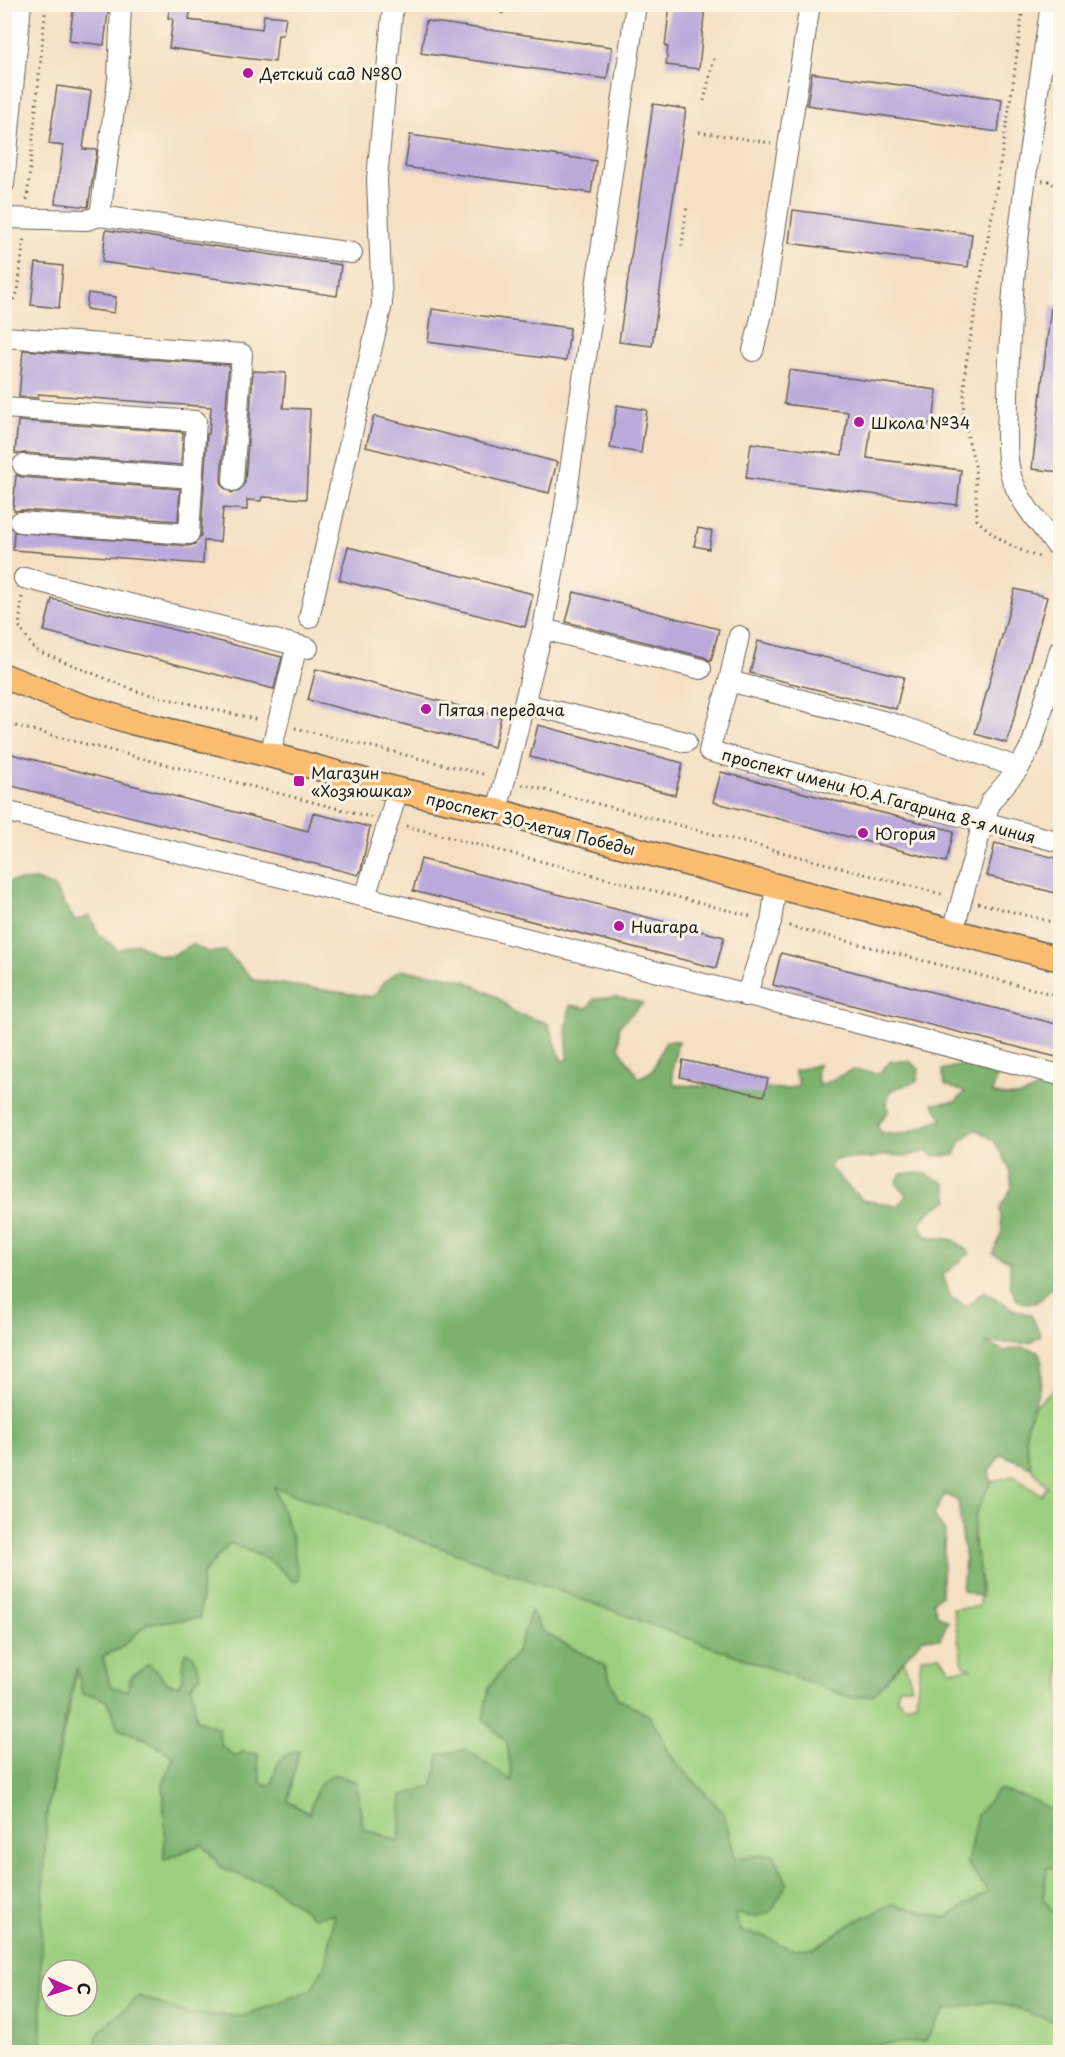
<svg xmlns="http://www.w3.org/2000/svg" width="1065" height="2057" font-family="'Playpen Sans',sans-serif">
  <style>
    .green { fill: #9ccf7f; stroke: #5c764e; stroke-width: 1.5; fill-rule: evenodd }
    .forest { fill: #7db26e; stroke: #4c6745; stroke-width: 1.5 }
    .building { fill: #bbaadb }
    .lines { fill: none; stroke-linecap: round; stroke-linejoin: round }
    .minor-casing { stroke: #686156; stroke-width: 22 }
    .major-casing { stroke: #686156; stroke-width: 27 }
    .path { stroke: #686156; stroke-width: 3; stroke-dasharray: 1.5 4.5; stroke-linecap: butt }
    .minor { stroke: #fff; stroke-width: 20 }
    .major { stroke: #fcbd6f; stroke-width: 24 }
    .poi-dot { fill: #b5179e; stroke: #fcf5e5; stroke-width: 2 }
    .labels { text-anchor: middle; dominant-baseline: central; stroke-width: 6; stroke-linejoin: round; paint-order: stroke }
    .poi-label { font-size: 16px; fill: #1c1c1c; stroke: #fcf5e5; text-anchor: start }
    .street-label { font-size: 16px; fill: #1c1c1c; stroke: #fcf5e5 }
  </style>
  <rect width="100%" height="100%" fill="#fcf5e5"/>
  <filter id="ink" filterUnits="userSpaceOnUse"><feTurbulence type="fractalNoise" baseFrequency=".0167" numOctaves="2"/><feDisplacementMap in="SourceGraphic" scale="12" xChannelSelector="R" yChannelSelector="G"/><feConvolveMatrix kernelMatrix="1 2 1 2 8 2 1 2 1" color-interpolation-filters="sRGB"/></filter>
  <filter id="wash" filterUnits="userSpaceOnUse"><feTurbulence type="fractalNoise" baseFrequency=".008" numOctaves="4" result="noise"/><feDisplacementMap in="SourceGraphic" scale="24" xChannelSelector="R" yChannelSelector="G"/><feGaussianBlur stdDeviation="1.35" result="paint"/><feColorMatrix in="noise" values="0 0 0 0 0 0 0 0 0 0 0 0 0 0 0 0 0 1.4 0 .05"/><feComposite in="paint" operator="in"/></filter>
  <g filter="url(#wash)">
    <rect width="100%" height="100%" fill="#f5e0c3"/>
    <path class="green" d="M1060 1384V1823L1055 1814 988 1892 946 1918 893 1904 854 1922 814 1948 790 1949 764 1936 741 1932 734 1913 756 1917 735 1858 724 1813 673 1759 650 1716 616 1698 605 1666 543 1632 531 1612 518 1650 489 1687 507 1742 512 1782 465 1749 433 1787 402 1796 400 1842 363 1828 356 1782 334 1774 318 1786 309 1814 288 1801 299 1750 272 1785 262 1784 258 1767V1755L235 1757 221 1745 218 1728 197 1720 185 1653 182 1679 178 1686 168 1683 127 1691 110 1686 102 1656 119 1649 148 1623 200 1618 202 1575 230 1542 271 1561 294 1582 292 1538 274 1486 852 1698 889 1676 904 1660 912 1687H899L897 1698 906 1706 916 1702 921 1657 940 1656 950 1670 971 1669 963 1665 953 1609 978 1607C988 1577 968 1547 975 1516 977 1505 986 1492 991 1482L1013 1476 1041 1495 1047 1487 1031 1467 1025 1436 1031 1409Z
      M78 1665 97 1695 111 1706 118 1729 146 1739 174 1757 163 1784 165 1826 164 1860 202 1844 221 1867 246 1878 268 1884 314 1917 334 1913 327 1961 311 1990 244 2016 188 2014 139 1996 100 2031 93 2052H45L42 2046 41 1943 47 1812ZM51 1970H87V2006H51Z
      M1047 1867H1060V1921L1043 1899Z
      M993 2001 1060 2023V2052H836L855 2047 945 2010Z"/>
    <path class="forest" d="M35 880 54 887 75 921 90 916 99 935 118 950 137 943C162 958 167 962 192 944L208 952 225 951 254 980 373 997 385 981 400 970 442 975 466 981 497 997 515 1013 548 1023 562 1061 568 1060 566 1030 570 1005 588 1008 594 999 616 997 643 1003 619 1026V1048L639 1078 652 1071 666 1041H678L672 1072 674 1085 787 1089 799 1085 794 1071 819 1064 816 1073 819 1086 852 1070 879 1073 891 1061H909L919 1069 917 1081 891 1090 887 1102 888 1112 878 1123 879 1131C902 1141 922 1126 943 1119L933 1104 956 1101 965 1092 945 1085 942 1070C968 1062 973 1065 997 1077L992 1093C1019 1100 1026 1096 1049 1081L1060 1084V1289L1052 1287C1040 1301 1036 1308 1017 1300L1010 1285V1261L993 1254 1002 1232 1000 1208 1012 1187 1009 1167 994 1141 976 1129 960 1142 955 1155 934 1156 925 1151 908 1156 886 1155 872 1158 836 1159 829 1167 862 1200 897 1206 907 1195 896 1183 901 1174 922 1173 945 1183 949 1200 930 1211 919 1224 926 1236 954 1240 970 1253 943 1275 951 1298 967 1306 984 1291 1013 1309 1031 1315 1041 1336 1030 1343H985L1004 1351 1022 1347 1038 1351C1052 1379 1028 1406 1026 1434 1025 1445 1029 1457 1031 1467L1001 1454 989 1471 991 1482 975 1515 973 1539 979 1568 981 1597 962 1590 965 1561 958 1501 945 1494 934 1515 945 1532 941 1595 933 1601 937 1614 948 1621 940 1639 923 1638 873 1695 852 1698 274 1487 292 1538 299 1579 294 1582 271 1561 230 1543 202 1575 200 1618 148 1623 119 1649 103 1656 110 1686 127 1691 131 1677 149 1664 168 1683 178 1686 182 1679 185 1652 193 1655 201 1675 191 1687 197 1720 218 1728 221 1745 235 1757 242 1752 258 1754V1767L262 1784 272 1785C277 1764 276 1757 299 1750L288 1801 309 1814 318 1786 334 1774 356 1782 363 1828 399 1842 402 1795 433 1787 439 1755 465 1749 512 1781 507 1742 483 1719 489 1687 518 1650 531 1611 543 1632 605 1666 617 1698 650 1716 673 1759 724 1813 735 1858 774 1854 787 1883 771 1912 756 1917 735 1914 742 1932 764 1936 790 1949 815 1948 854 1922 893 1904 946 1918 988 1892 967 1863 977 1815 998 1790C1016 1794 1057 1803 1060 1825 1062 1838 1060 1853 1060 1867L1047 1868 1043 1899 1060 1921V2023L993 2001 945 2010 925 2041 855 2047 836 2052H93L100 2031 139 1996 188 2014 244 2016 311 1990 327 1961 334 1914 314 1917 268 1884 246 1878 221 1867 202 1844 164 1860 165 1826 163 1784 174 1757 146 1739 118 1729C110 1704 110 1696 82 1694L77 1667 63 1729 47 1812 41 1943 42 2045 45 2052H5L4 882Z"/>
    <g id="blocks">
      <path class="building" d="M74 4H109L104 45 69 41Z
        M170 4H191L189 20 262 29 264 15 286 17 283 35H278L275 62 169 48 173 19 168 18Z
        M670 4H705L699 69 666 65 668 47 665 46Z
        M426 21 612 47 607 79 421 53Z
        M812 73 1002 99 998 132 807 105Z
        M57 86 91 91 83 149 97 150 88 207 55 203 63 146 49 144Z
        M653 104 686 109 652 346 619 342Z
        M410 135 596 161 591 193 405 167Z
        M793 210 972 234 968 267 789 243Z
        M106 230 341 265 337 296 102 262Z
        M36 263 63 266 59 308 31 305Z
        M88 293 116 297 114 313 86 309Z
        M1051 305 1060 306V472L1032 469Z
        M432 309 570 328 566 361 428 342Z
        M23 350 229 365 221 480 223 487 232 493 239 491 245 482 253 371 286 373 283 408 310 409 306 499 262 497 261 501 247 500V510L223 508 220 542 204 541 203 564 13 550 14 532 188 546 195 544 201 535 207 434H209L211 407 38 394V398L19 397Z
        M789 370 937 390 933 424 872 416 867 458 961 470 957 505 746 478 751 443 842 455 848 412 784 404Z
        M617 405 647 410 641 453 610 448Z
        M374 416 557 462 549 493 366 447Z
        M18 421 183 432 181 465 24 453 18 454 15 453Z
        M16 475 22 477 180 489 178 521 21 510 15 511 13 509Z
        M698 528 712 531 709 549 694 546Z
        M348 547 533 594 525 627 339 580Z
        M1015 589 1047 597 1007 743 975 734Z
        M574 592 719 629 711 661 704 657 566 622Z
        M52 599 282 657 274 689 44 631Z
        M758 641 904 677 896 709 750 673Z
        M316 669 501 717 494 747 308 700Z
        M538 725 683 763 675 795 530 757Z
        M4 752 308 831 313 813 370 827 361 870 358 875 4 784Z
        M721 772 954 831 946 862 713 802Z
        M995 843 1060 859V894L987 876Z
        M421 859 724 937 716 968 413 891Z
        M781 953 1060 1025V1058L773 985Z
        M683 1060 768 1079 764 1096 680 1077Z"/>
    </g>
  </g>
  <g filter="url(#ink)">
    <use href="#blocks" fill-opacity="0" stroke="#686156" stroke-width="1.5"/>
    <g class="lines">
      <defs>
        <path id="minor" d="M1051 4C1032 135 1009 266 1008 398 1008 424 1004 454 1012 479 1022 506 1043 528 1060 550
          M4 184 21 4
          M100 216 118 79 121 4
          M4 218 87 220 100 216 352 253
          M4 337 242 354 233 481
          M753 351 763 309 810 4
          M4 408 196 421 189 534 20 522
          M23 465 193 478
          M24 578 308 648
          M309 618 382 304 377 179 393 4
          M543 629 701 669
          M739 636 729 681 709 751 1060 842
          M729 681 898 725 1019 768
          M525 704 686 742
          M270 755 297 645
          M4 811 365 897 1060 1075
          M497 811 543 629 565 506 636 4
          M365 897 398 790
          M953 931 983 823 991 801 1019 768 1032 744 1060 650
          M746 996 771 922 776 885"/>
        <path id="major" d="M4 676 75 704 132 722 278 757 398 790 497 811 678 861 1060 959"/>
      </defs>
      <use href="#minor" class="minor-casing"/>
      <use href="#major" class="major-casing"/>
      <path class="path" d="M502 14 503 4
        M1022 15 1013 84 991 221 965 369 963 417 975 466 977 520C995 537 1018 552 1043 558
        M704 101 715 55
        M699 132 771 143
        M1042 181H1051L1060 195
        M27 200 46 4
        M682 246 687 206
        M4 315 18 292 24 237
        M22 597 19 626 35 650 139 692 259 720
        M4 723 371 817
        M295 728 487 775
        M522 784 945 895
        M406 826 754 917
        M978 903 1060 924
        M789 926 1060 996"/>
      <use href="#minor" class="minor"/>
      <use href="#major" class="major"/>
    </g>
  </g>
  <g class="poi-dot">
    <circle cx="248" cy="73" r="6"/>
    <circle cx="859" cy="422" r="6"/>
    <circle cx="426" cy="709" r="6"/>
    <rect x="293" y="775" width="12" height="12" rx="3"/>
    <circle cx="863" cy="833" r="6"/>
    <circle cx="619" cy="926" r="6"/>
  </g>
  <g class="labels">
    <g class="poi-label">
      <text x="260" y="73">Детский сад №80</text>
      <text x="871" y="422">Школа №34</text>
      <text x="438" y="709">Пятая передача</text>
      <text x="311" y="772">Магазин<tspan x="311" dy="18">«Хозяюшка»</tspan></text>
      <text x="875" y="833">Югория</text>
      <text x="631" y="926">Ниагара</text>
    </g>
    <g class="street-label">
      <text transform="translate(879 795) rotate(15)">проспект имени Ю.А.Гагарина 8-я линия</text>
      <text transform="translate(531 823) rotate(14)">проспект 30-летия Победы</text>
    </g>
  </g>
  <rect width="1065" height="2057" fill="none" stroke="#fcf5e5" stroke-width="24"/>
  <g transform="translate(69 1988) rotate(93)"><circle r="28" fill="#fcf5e5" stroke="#a29e95" stroke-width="1.5"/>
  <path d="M0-4.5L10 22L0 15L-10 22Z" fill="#b5179e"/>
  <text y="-9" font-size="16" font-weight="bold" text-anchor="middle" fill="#1c1c1c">С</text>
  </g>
</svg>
